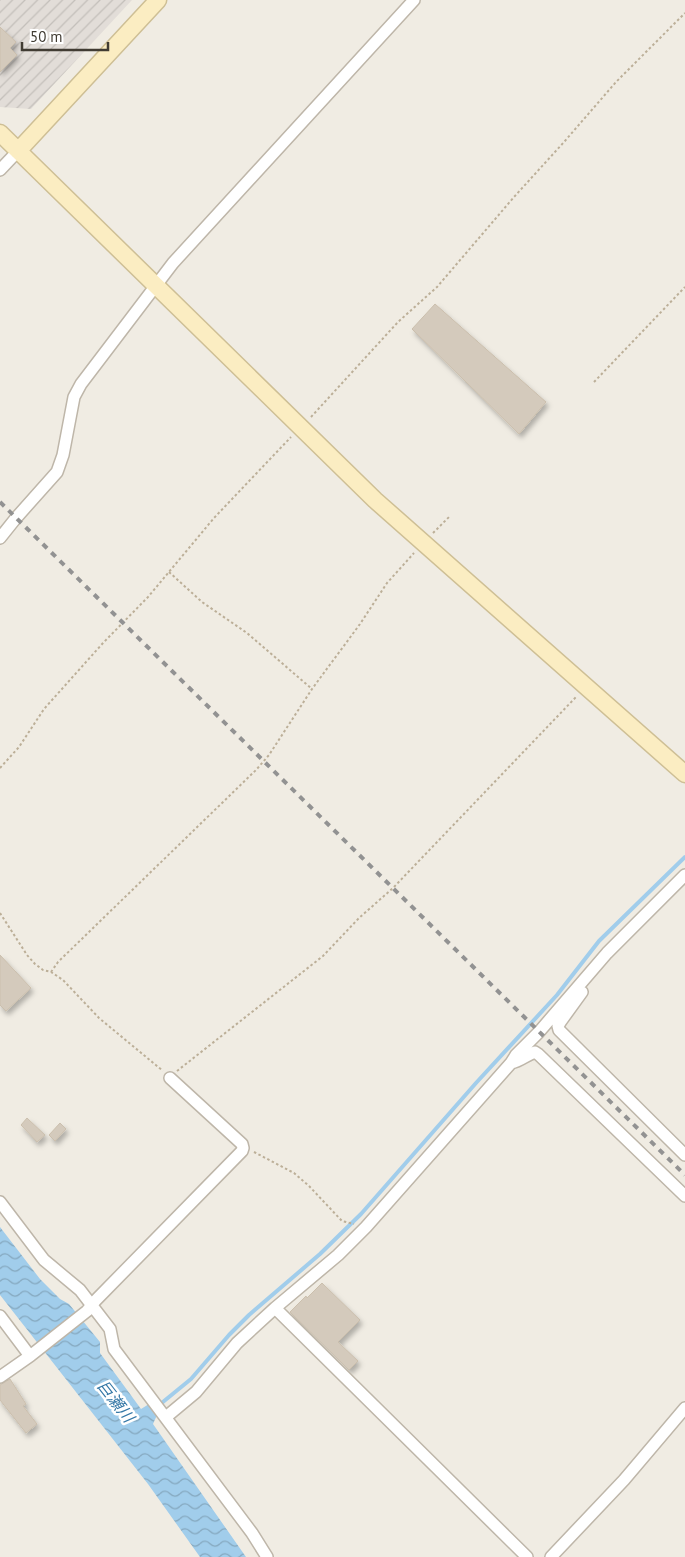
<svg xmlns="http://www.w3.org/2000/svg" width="685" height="1557" font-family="'PT Sans','Noto Sans JP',sans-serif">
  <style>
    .industrial { fill: url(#industrial-furrows) }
    .water { fill: url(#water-waves) }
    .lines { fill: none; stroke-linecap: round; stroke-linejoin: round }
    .stream { stroke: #a1cdeb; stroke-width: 4 }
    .building { fill: #d4cabc; stroke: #cbbfad; filter: url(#shadow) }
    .street-casing { stroke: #beb6a9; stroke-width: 14 }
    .secondary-casing { stroke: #cebf95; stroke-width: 19 }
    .path { stroke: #bcaf98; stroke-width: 2; stroke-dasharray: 2.5 2.5; stroke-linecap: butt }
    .street { stroke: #fff; stroke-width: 11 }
    .secondary { stroke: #fbedc2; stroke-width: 16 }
    .rail { stroke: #929292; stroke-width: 4; stroke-dasharray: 6 6; stroke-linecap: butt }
    .labels { text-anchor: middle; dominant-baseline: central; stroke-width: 5; stroke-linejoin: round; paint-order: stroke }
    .water-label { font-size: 16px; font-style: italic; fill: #3477a6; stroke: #fff }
  </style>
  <defs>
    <pattern id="industrial-furrows" width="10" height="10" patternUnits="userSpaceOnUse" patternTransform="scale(1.25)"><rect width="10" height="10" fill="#e2ddd8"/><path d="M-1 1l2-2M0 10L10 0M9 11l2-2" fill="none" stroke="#c3bfba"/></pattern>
    <pattern id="water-waves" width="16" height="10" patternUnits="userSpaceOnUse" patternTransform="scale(1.25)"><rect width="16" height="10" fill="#a1cdeb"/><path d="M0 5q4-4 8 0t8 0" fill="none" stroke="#85a8bf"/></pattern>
    <filter id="shadow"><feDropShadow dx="2.5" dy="4" stdDeviation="2.5" flood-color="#0004"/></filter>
  </defs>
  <rect width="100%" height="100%" fill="#f0ece3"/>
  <path class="industrial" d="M0 0H132L31 109 0 107Z"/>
  <path class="water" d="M0 1227 40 1279 60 1299 69 1304 100 1342V1353L141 1409 149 1404 157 1415 153 1424 246 1557H200L148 1484 0 1295Z"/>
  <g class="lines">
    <path class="stream" d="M158 1406 191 1379 229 1335 249 1315 320 1254 361 1214 476 1083 557 995 599 941 685 857"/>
  </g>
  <path class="building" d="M0 27 16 42 10 48 17 55 0 72Z
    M435 304 546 402 519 434 412 329Z
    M0 955 31 988 6 1011 0 1005Z
    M27 1118 45 1135 37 1142 21 1125Z
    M60 1123 66 1129 55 1141 49 1135Z
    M322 1283 360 1320 338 1342 358 1361 349 1370 290 1312 306 1296 307 1298Z
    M10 1379 26 1404 23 1406 37 1424 26 1433 0 1400V1385Z"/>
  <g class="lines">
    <defs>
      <path id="street" d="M0 170 18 151
        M0 538 16 518 57 472 63 455 74 397 81 384 173 263 414 0
        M582 992 561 1021 558 1026 559 1030 685 1155
        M511 1063C521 1061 526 1055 535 1052L538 1054 685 1196
        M0 1202 44 1260 80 1290 110 1329 114 1349 252 1533 267 1557
        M0 1316 30 1356 87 1311 95 1301 242 1151 243 1148 242 1144 170 1078
        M0 1377 30 1356
        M166 1417 196 1392 237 1343 275 1308
        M527 1557 275 1308 338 1255 366 1227 511 1063 516 1055 539 1032 607 953 685 875
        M551 1557 624 1480 685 1408"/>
      <path id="secondary" d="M0 133 375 500 685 774
        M18 151 158 0"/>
    </defs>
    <use href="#street" class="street-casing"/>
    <use href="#secondary" class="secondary-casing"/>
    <path class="path" d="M594 382 685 287
      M311 417 398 322 437 287 514 197 564 142 616 82 685 13
      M433 533 449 517
      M169 572 202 602 247 633 312 689
      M0 768 19 747 44 709 103 643 148 597 214 518 291 437
      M0 913 27 955 35 964 43 970 51 972 63 980 99 1018 163 1071
      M51 972 58 962 256 770 269 755 312 689 360 624 387 583 414 553
      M177 1071 323 956 359 918 393 888 576 697
      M254 1152 294 1173 309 1186 342 1221 354 1224"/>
    <use href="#street" class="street"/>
    <use href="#secondary" class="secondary"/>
    <path class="rail" d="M0 502 685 1175"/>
  </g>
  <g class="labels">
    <g class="water-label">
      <text transform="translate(116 1401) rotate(52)">巨瀬川</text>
    </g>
  </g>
  <path d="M22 42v8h86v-8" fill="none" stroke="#413c33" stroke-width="2.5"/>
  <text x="30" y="42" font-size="15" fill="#413c33" stroke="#ffffff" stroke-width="4" paint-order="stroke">50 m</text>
</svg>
